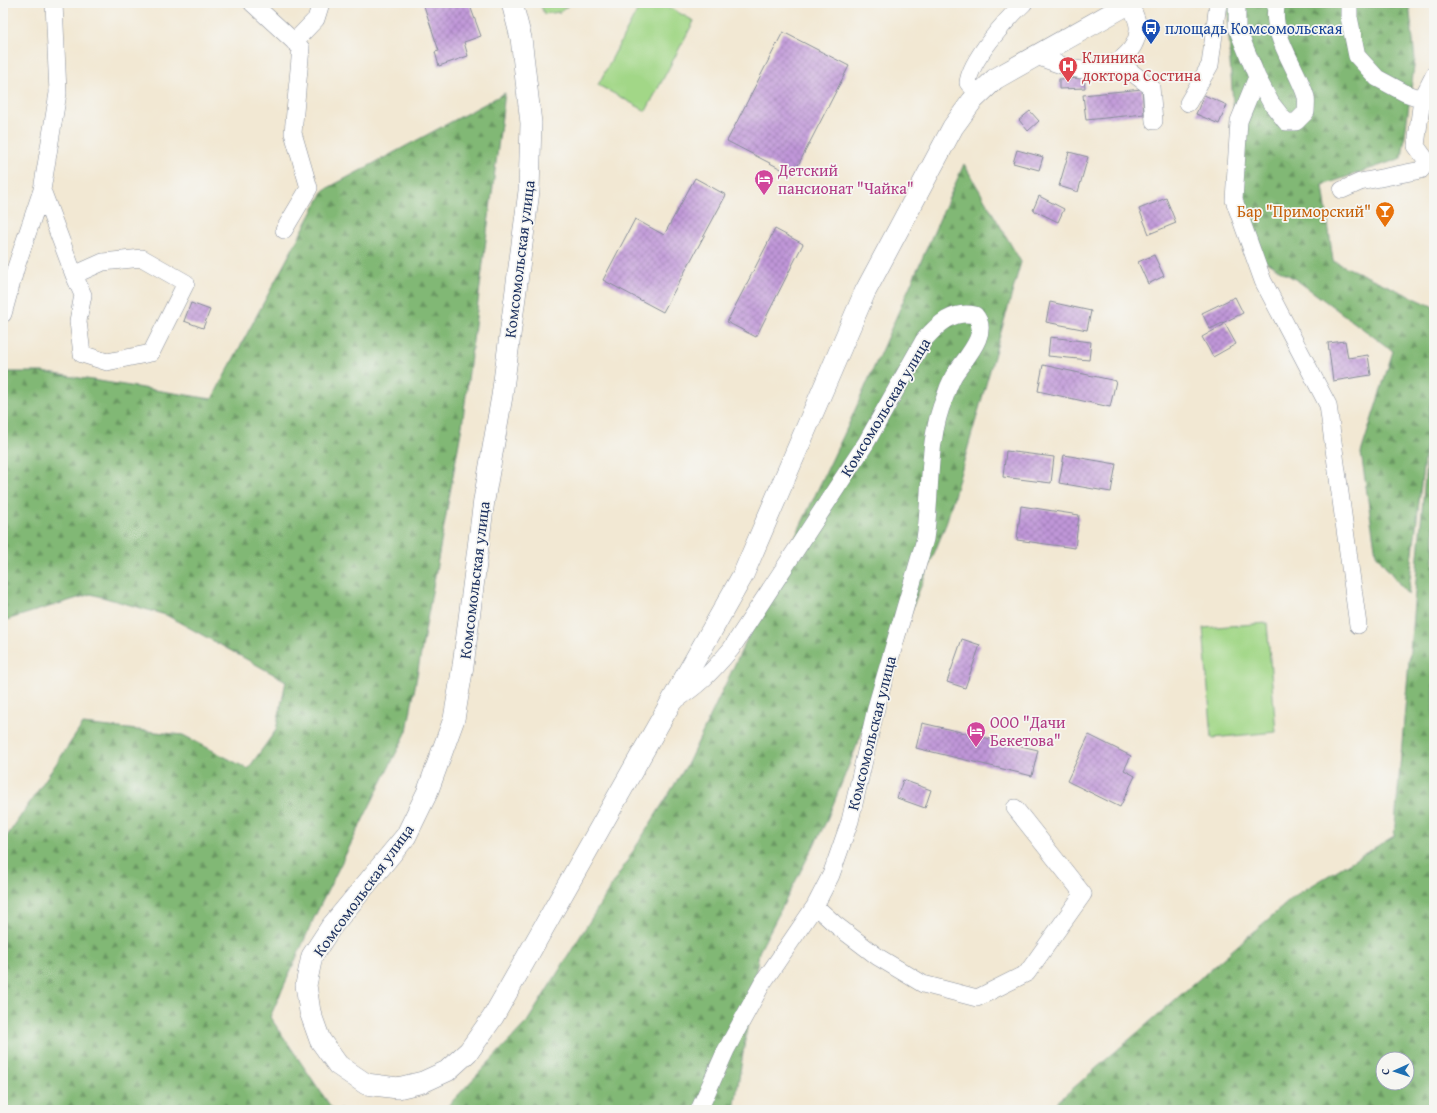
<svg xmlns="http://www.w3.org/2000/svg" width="1437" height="1113" font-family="'Gentium Book Plus',serif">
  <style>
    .grass { fill: url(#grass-tufts); stroke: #5e8372 }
    .forest { fill: url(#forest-firs); stroke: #4e7469; fill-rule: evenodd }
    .park { fill: #a2d787; stroke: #5e8372 }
    .building { fill: url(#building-cross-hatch) }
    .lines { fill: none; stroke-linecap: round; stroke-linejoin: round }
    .minor-casing { stroke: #868c98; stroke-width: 18 }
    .major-casing { stroke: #868c98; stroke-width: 22 }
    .minor { stroke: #fff; stroke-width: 17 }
    .major { stroke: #fff; stroke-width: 21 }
    .labels { text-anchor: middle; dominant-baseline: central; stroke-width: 3.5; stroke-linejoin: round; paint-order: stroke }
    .transit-label { font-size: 16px; fill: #164399; stroke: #f6f6f2; text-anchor: start }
    .health-label { font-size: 16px; fill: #be3a42; stroke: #f6f6f2; text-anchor: start }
    .hotel-label { font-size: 16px; fill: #b23c85; stroke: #f6f6f2; text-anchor: start }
    .food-label { font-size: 16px; fill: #c56008; stroke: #f6f6f2; text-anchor: end }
    .street-label { font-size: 16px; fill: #1b2f5e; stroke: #f6f6f2 }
  </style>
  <defs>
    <pattern id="grass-tufts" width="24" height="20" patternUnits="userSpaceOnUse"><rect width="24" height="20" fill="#a2d787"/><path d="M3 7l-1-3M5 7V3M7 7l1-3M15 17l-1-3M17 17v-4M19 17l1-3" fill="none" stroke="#8bb977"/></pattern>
    <pattern id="forest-firs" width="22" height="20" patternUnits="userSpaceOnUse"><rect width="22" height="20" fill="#81b874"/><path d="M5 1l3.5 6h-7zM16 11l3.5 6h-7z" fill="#699662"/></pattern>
    <pattern id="building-cross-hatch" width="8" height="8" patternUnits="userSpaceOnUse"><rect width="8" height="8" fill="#c096d8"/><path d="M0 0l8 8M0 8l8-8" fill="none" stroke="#9b7bb2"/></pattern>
  </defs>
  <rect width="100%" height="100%" fill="#f6f6f2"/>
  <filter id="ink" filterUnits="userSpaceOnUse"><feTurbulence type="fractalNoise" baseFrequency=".025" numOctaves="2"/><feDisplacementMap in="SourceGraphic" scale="8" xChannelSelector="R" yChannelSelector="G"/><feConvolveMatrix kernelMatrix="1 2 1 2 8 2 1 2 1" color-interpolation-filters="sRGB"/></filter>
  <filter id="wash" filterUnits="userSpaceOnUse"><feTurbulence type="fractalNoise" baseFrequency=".012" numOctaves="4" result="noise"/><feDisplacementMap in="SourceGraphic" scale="16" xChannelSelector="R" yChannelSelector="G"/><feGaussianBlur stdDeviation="0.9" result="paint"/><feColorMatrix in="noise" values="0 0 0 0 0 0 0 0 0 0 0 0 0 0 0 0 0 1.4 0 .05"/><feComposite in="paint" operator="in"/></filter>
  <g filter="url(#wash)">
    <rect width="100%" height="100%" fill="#f2e8d3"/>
    <path class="grass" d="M540 3H571L560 12 544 14Z"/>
    <path class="forest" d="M1228 3H1409L1415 59 1402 158 1323 185 1333 261 1434 307V1110H1048L1296 895 1394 836 1433 383 1408 595 1376 554 1361 453 1393 351 1298 281 1244 249 1230 62ZM1383 1059H1407V1083H1383Z
      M505 93 462 426 407 731 314 918 270 1017 333 1110H343H3V842L83 724 183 735 248 769 276 730 286 681 166 615 91 594 3 621V372H42L212 399 324 190Z
      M964 164 1021 262 946 524 826 822 759 952 734 1110H444L527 1022 688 763 847 428Z"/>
    <path class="park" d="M641 3H661L694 21 646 111 598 85Z
      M1267 623 1276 732 1212 738 1203 628Z"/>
    <g id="blocks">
      <path class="building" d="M423 3H469L481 36 464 42 468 56 439 66 435 52 439 51Z
        M783 32 849 66 793 175 727 141Z
        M1084 78 1085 88 1059 89V79Z
        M1142 89 1144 114 1086 120 1083 95Z
        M1204 95 1227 105 1219 124 1196 114Z
        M1030 111 1039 121 1028 131 1019 120Z
        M1017 150 1043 157 1039 170 1013 163Z
        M1069 152 1088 157 1078 192 1059 186Z
        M695 178 726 195 663 312 603 280 635 219 664 235Z
        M1039 196 1064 209 1058 222 1033 210Z
        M1166 198 1176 223 1149 234 1139 209Z
        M775 229 803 244 756 337 727 322Z
        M1154 255 1164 276 1148 284 1138 262Z
        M1235 297 1243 313 1210 329 1202 313Z
        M1050 302 1091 311 1087 330 1046 322Z
        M191 303 210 310 203 328 184 321Z
        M1225 324 1236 344 1213 357 1202 337Z
        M1050 337 1091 342 1089 360 1048 356Z
        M1345 341 1348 358 1368 355 1371 375 1333 381 1328 343Z
        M1043 365 1116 381 1110 407 1038 391Z
        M1006 451 1054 457 1051 483 1003 477Z
        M1064 455 1116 464 1111 492 1059 483Z
        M1021 506 1079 515 1075 548 1017 540Z
        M962 639 980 645 965 688 947 682Z
        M922 723 1038 750 1032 776 916 748Z
        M1089 735 1131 756 1124 770 1135 776 1120 807 1067 781Z
        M903 780 931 790 925 808 897 798Z"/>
    </g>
  </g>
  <g filter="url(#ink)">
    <use href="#blocks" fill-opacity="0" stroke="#868c98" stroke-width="1"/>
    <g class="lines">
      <defs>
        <path id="minor" d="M252 3 301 48 293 133 309 188 284 230
          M1237 3V28L1257 77 1271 103 1286 122H1296L1306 112C1306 107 1307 102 1306 97 1298 69 1268 32 1277 3
          M1349 3V17L1357 56 1377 78 1405 93 1422 99 1416 146 1427 161 1434 165
          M294 42 316 19 321 3
          M1036 56C1051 61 1068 69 1084 70 1108 72 1139 54 1138 27 1138 20 1132 10 1130 3
          M1118 62 1151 87 1154 121
          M1257 77 1239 121 1234 200 1263 281 1328 405 1358 625
          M979 94 968 83C970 60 1007 19 1024 3
          M1422 99 1434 75
          M1188 103 1210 65 1218 3
          M42 190 74 275 103 262 142 258 186 283 151 353 107 362 82 354 78 321 83 295 74 275
          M1342 190 1360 182 1421 170 1427 161
          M3 314 16 267 42 190 58 93 54 3
          M670 704C698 686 710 674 731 649L866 443 924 340C938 324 953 310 975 315 992 334 962 361 953 377 950 383 947 390 945 397 926 441 932 492 925 539L877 704 850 821 831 875 815 906 762 984 726 1050 699 1110
          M815 906 836 925 878 957 923 984 977 998 1027 973 1083 894 1015 808"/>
        <path id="major" d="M512 3 521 38 531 123 529 191 502 396 484 500 463 666 454 719 427 793 406 836 331 927 312 956 306 985 310 1012 320 1040 338 1065 366 1084 398 1088 423 1082 447 1071 469 1051 493 1017 743 575 865 292 953 127 972 101 995 79 1130 3"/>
      </defs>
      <use href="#minor" class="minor-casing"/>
      <use href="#major" class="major-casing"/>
      <use href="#minor" class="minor"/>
      <use href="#major" class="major"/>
    </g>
  </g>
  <defs>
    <symbol id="bus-pin" viewBox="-11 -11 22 30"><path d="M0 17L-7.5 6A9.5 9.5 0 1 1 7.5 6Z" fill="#1a4fb4" stroke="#f6f6f2"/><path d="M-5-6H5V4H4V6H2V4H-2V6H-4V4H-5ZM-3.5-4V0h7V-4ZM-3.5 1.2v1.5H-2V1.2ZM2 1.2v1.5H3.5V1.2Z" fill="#fff"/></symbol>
    <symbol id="hospital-pin" viewBox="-11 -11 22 30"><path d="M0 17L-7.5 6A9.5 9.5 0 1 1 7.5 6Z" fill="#e0444e" stroke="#f6f6f2"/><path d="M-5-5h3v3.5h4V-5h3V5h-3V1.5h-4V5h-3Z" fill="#fff"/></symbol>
    <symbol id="hotel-pin" viewBox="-11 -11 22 30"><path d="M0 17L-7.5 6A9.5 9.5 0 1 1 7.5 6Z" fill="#d1479c" stroke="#f6f6f2"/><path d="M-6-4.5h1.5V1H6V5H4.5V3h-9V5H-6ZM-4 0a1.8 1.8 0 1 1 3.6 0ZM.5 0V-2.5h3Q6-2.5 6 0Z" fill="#fff"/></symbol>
    <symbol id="bar-pin" viewBox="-11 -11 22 30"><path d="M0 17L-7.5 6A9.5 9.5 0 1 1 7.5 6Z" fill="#e8710a" stroke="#f6f6f2"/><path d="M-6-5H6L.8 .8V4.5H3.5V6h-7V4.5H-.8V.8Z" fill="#fff"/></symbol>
  </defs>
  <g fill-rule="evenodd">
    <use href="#bus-pin" x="1140" y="17" width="22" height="30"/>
    <use href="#hospital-pin" x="1057" y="55" width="22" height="30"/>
    <use href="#hotel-pin" x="753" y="168" width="22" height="30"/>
    <use href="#bar-pin" x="1374" y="200" width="22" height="30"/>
    <use href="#hotel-pin" x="965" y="720" width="22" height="30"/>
  </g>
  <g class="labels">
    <g class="transit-label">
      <text x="1165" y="28">площадь Комсомольская</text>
    </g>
    <g class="health-label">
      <text x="1082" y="57">Клиника<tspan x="1082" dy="18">доктора Состина</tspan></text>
    </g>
    <g class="hotel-label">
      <text x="778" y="170">Детский<tspan x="778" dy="18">пансионат "Чайка"</tspan></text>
      <text x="990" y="722">ООО "Дачи<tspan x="990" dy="18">Бекетова"</tspan></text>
    </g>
    <g class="food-label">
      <text x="1371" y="211">Бар "Приморский"</text>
    </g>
    <g class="street-label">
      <text transform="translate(519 259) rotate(-83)">Комсомольская улица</text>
      <text transform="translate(885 407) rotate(-59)">Комсомольская улица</text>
      <text transform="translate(474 580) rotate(-83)">Комсомольская улица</text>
      <text transform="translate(871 733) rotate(-76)">Комсомольская улица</text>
      <text transform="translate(363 890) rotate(-54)">Комсомольская улица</text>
    </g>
  </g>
  <rect width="1437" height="1113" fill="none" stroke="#f6f6f2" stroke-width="16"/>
  <g transform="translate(1395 1071) rotate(267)"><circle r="19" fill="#f6f6f2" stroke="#9ea6b7"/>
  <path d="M0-3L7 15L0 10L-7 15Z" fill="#1f6fb2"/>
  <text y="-6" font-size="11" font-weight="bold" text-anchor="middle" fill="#1b2f5e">С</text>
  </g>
</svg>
